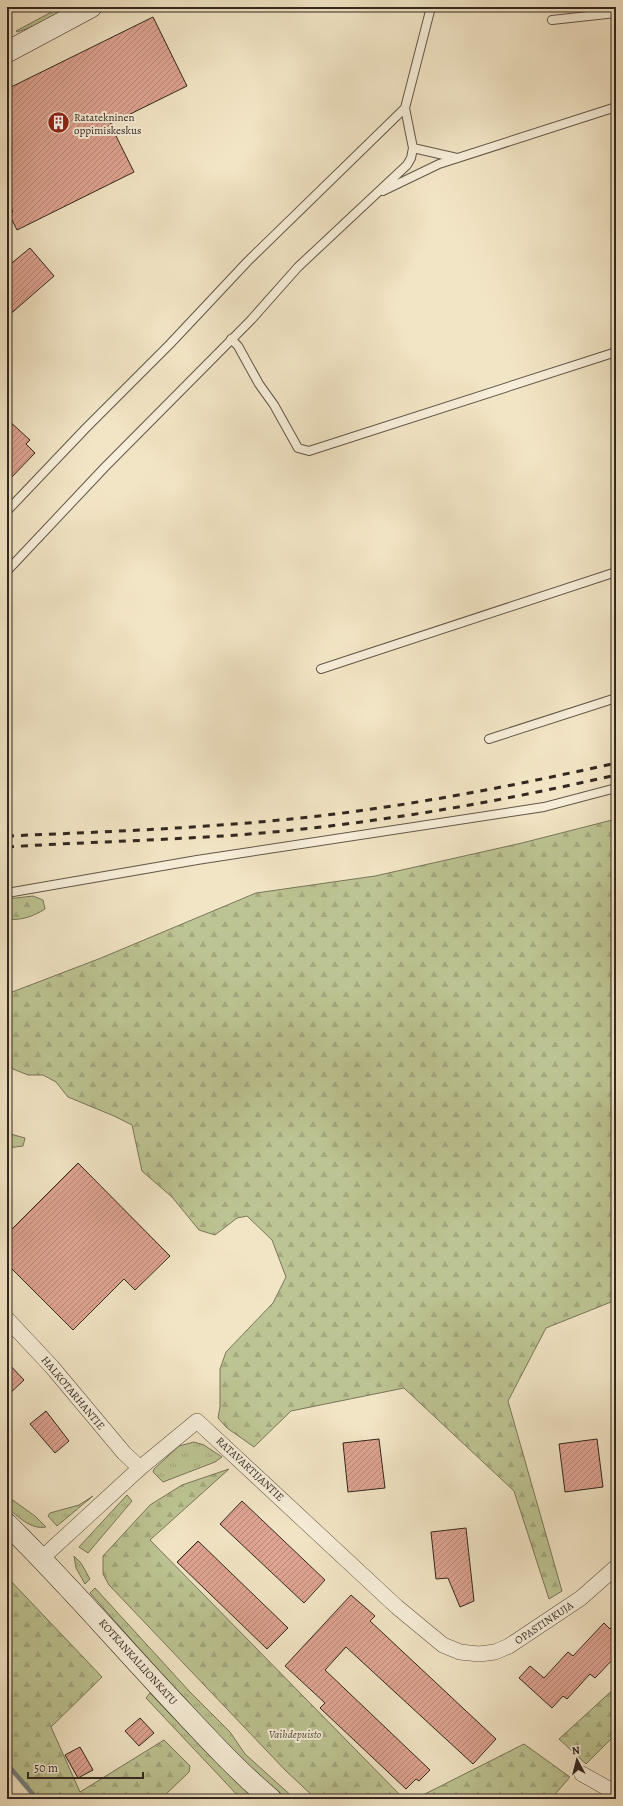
<svg xmlns="http://www.w3.org/2000/svg" width="623" height="1806" font-family="Alegreya,serif">
  <style>
    .grass { fill: url(#grass-tufts); stroke: #78765a }
    .forest { fill: url(#forest-firs); stroke: #78765a }
    .lines { fill: none; stroke-linecap: round; stroke-linejoin: round }
    .stream { stroke: #758080; stroke-width: 4.5 }
    .building { fill: url(#building-hatch); stroke: #322720 }
    .lane-casing { stroke: #625649; stroke-width: 10 }
    .street-casing { stroke: #625649; stroke-width: 16 }
    .secondary-casing { stroke: #322720; stroke-width: 22 }
    .lane { stroke: #f7eed9; stroke-width: 8 }
    .street { stroke: #f7eed9; stroke-width: 15 }
    .secondary { stroke: #f7eed9; stroke-width: 21 }
    .rail { stroke: #322720; stroke-width: 3; stroke-dasharray: 7 7; stroke-linecap: butt }
    .labels { text-anchor: middle; dominant-baseline: central; stroke-width: 4; stroke-linejoin: round; paint-order: stroke }
    .poi-label { font-size: 11px; fill: #322720; stroke: #f7eed9; text-anchor: start }
    .street-label { font-size: 11px; fill: #322720; stroke: #f7eed9 }
    .park-label { font-size: 11px; font-style: italic; fill: #554e3d; stroke: #f7eed9 }
  </style>
  <defs>
    <pattern id="grass-tufts" width="24" height="20" patternUnits="userSpaceOnUse"><rect width="24" height="20" fill="#bdc493"/><path d="M3 7l-1-3M5 7V3M7 7l1-3M15 17l-1-3M17 17v-4M19 17l1-3" fill="none" stroke="#a3a87e"/></pattern>
    <pattern id="forest-firs" width="22" height="20" patternUnits="userSpaceOnUse"><rect width="22" height="20" fill="#bdc493"/><path d="M5 1l3.5 6h-7zM16 11l3.5 6h-7z" fill="#a3a87e"/></pattern>
    <pattern id="building-hatch" width="6" height="6" patternUnits="userSpaceOnUse"><rect width="6" height="6" fill="#dfa492"/><path d="M-1 1l2-2M0 6l6-6M5 7l2-2" fill="none" stroke="#b58677"/></pattern>
  </defs>
  <rect width="100%" height="100%" fill="#f2e5c5"/>
  <filter id="stains"><feTurbulence type="fractalNoise" baseFrequency=".005" numOctaves="4"/><feColorMatrix values="0 0 0 0 .2 0 0 0 0 .09 0 0 0 0 .02 0 0 0 .5 -.17"/></filter>
  <radialGradient id="worn" r=".72"><stop offset=".6" stop-color="#630" stop-opacity="0"/><stop offset="1" stop-color="#630" stop-opacity=".3"/></radialGradient>
  <path class="grass" d="M61 7H71L35 26 17 32 16 31Z
    M7 1133 25 1138 23 1146 7 1148Z
    M194 1442 204 1445 222 1457 215 1462 163 1482 153 1472 154 1469 179 1446Z
    M127 1495 132 1501 88 1553 79 1547Z
    M7 1496 35 1516 46 1527C31 1530 17 1516 7 1507Z
    M93 1496 57 1526 48 1516 50 1513 79 1505Z
    M74 1556 81 1563 90 1579 85 1584 76 1568Z
    M95 1588 190 1692 230 1732 245 1754 295 1799H285C214 1736 153 1664 90 1593Z
    M150 1693 209 1755 258 1799H241L146 1698Z"/>
  <path class="forest" d="M616 819V1300L546 1328 508 1401 562 1591 549 1599 514 1491 404 1388 291 1411 254 1447 227 1428 218 1418 220 1407V1369L226 1352 273 1303 286 1277 272 1240 247 1216 237 1218 215 1235 199 1230 172 1197 142 1171 132 1125 114 1116 68 1097 56 1082 43 1075H28L13 1069 7 1059V994L101 958 256 893 375 876 522 843Z
    M33 896 43 900 45 909C34 916 21 921 7 919V899Z
    M229 1469 150 1540 404 1799H316L286 1771 109 1585 103 1574V1556L150 1505 182 1485Z
    M7 1577 102 1677 51 1727 80 1792 164 1740 190 1766 189 1772 161 1799H38L7 1768Z
    M616 1687V1734L586 1764 559 1739Z
    M524 1744 570 1777 551 1799H415Z"/>
  <g class="lines">
    <path class="stream" d="M7 1764 37 1799"/>
  </g>
  <path class="building" d="M153 17 187 86 110 124 134 172 17 230 9 214 13 212 7 200V89Z
    M30 248 54 276 7 317V267Z
    M7 419 30 440 26 444 35 453 7 482Z
    M78 1163 170 1256 135 1290 124 1279 73 1330 7 1264V1234Z
    M7 1362 24 1380 7 1396Z
    M46 1411 69 1441 55 1453 30 1424Z
    M379 1439 385 1488 348 1492 343 1443Z
    M597 1439 603 1487 565 1492 559 1444Z
    M242 1501 325 1580 304 1603 220 1524Z
    M466 1528 474 1601 460 1607 448 1578 436 1579 431 1532Z
    M198 1541 288 1628 267 1649 177 1562Z
    M351 1595 375 1616 370 1621 496 1739 473 1764 346 1647 325 1670 430 1770 419 1781 416 1779 406 1789 320 1708 325 1703 285 1666Z
    M616 1622V1656L595 1678 590 1674 567 1699 563 1696 552 1708 519 1678 530 1666 544 1678 568 1652 573 1656 604 1623 610 1629Z
    M140 1718 154 1733 139 1746 125 1731Z
    M80 1747 93 1770 78 1778 65 1755Z"/>
  <g class="lines">
    <defs>
      <path id="lane" d="M552 20 616 13
        M413 148 457 158
        M383 191 439 164 616 107
        M231 339 238 346 259 384 274 405 298 448 309 451 616 352
        M7 511 86 428 170 344 248 261 405 108
        M7 571 105 467 251 320 298 267 407 165 411 158 413 148 405 108 431 7
        M321 669 616 572
        M489 739 616 698
        M7 893 197 860 544 807 616 788"/>
      <path id="street" d="M7 1319 52 1367 124 1453 140 1468
        M42 1558 140 1468 197 1421 397 1607 443 1645 460 1652 479 1654 495 1652 509 1646 581 1598 616 1567
        M582 1774 616 1793"/>
      <path id="secondary" d="M7 52 91 7
        M7 1524C69 1585 125 1651 185 1714 212 1743 240 1773 271 1799"/>
    </defs>
    <use href="#lane" class="lane-casing"/>
    <use href="#street" class="street-casing"/>
    <use href="#secondary" class="secondary-casing"/>
    <use href="#lane" class="lane"/>
    <use href="#street" class="street"/>
    <use href="#secondary" class="secondary"/>
    <path class="rail" d="M7 836C124 831 242 827 358 811 445 799 531 782 616 763
      M7 847C99 841 192 840 284 831 396 820 506 800 616 775"/>
  </g>
  <defs>
    <symbol id="building-disc" viewBox="-11 -11 22 22"><circle r="9.5" fill="#8f2418" stroke="#f7eed9"/><path d="M-4-6H4V6H1V3H-1V6H-4ZM-2.5-4.3h1.7v1.8h-1.7ZM.8-4.3h1.7v1.8H.8ZM-2.5-1h1.7V.8h-1.7ZM.8-1h1.7V.8H.8Z" fill="#fff"/></symbol>
  </defs>
  <g fill-rule="evenodd">
    <use href="#building-disc" x="46" y="110" width="25" height="25"/>
  </g>
  <g class="labels">
    <g class="poi-label">
      <text x="74" y="117">Ratatekninen<tspan x="74" dy="13">oppimiskeskus</tspan></text>
    </g>
    <g class="street-label">
      <text transform="translate(73 1393) rotate(50)">HALKOTARHANTIE</text>
      <text transform="translate(250 1469) rotate(43)">RATAVARTIJANTIE</text>
      <text transform="translate(544 1623) rotate(-34)">OPASTINKUJA</text>
      <text transform="translate(138 1662) rotate(48)">KOTKANKALLIONKATU</text>
    </g>
    <g class="park-label">
      <text x="295" y="1734">Vaihdepuisto</text>
    </g>
  </g>
  <rect width="623" height="1806" fill="none" stroke="#f2e5c5" stroke-width="24"/>
  <rect x="8" y="8" width="607" height="1790" fill="none" stroke="#322720" stroke-width="2"/>
  <rect x="12" y="12" width="599" height="1782" fill="none" stroke="#322720"/>
  <g transform="translate(577 1760) rotate(353)" stroke="#f7eed9" stroke-width="3" paint-order="stroke">
  <path d="M0-3L7 15L0 10L-7 15Z" fill="#322720"/>
  <text y="-6" font-size="11" font-weight="bold" text-anchor="middle" fill="#322720">N</text>
  </g>
  <path d="M28 1772v6h115v-6" fill="none" stroke="#322720" stroke-width="2"/>
  <text x="34" y="1772" font-size="12" fill="#322720" stroke="#f7eed9" stroke-width="3" paint-order="stroke">50 m</text>
  <rect width="100%" height="100%" filter="url(#stains)"/>
  <rect width="100%" height="100%" fill="url(#worn)"/>
</svg>
